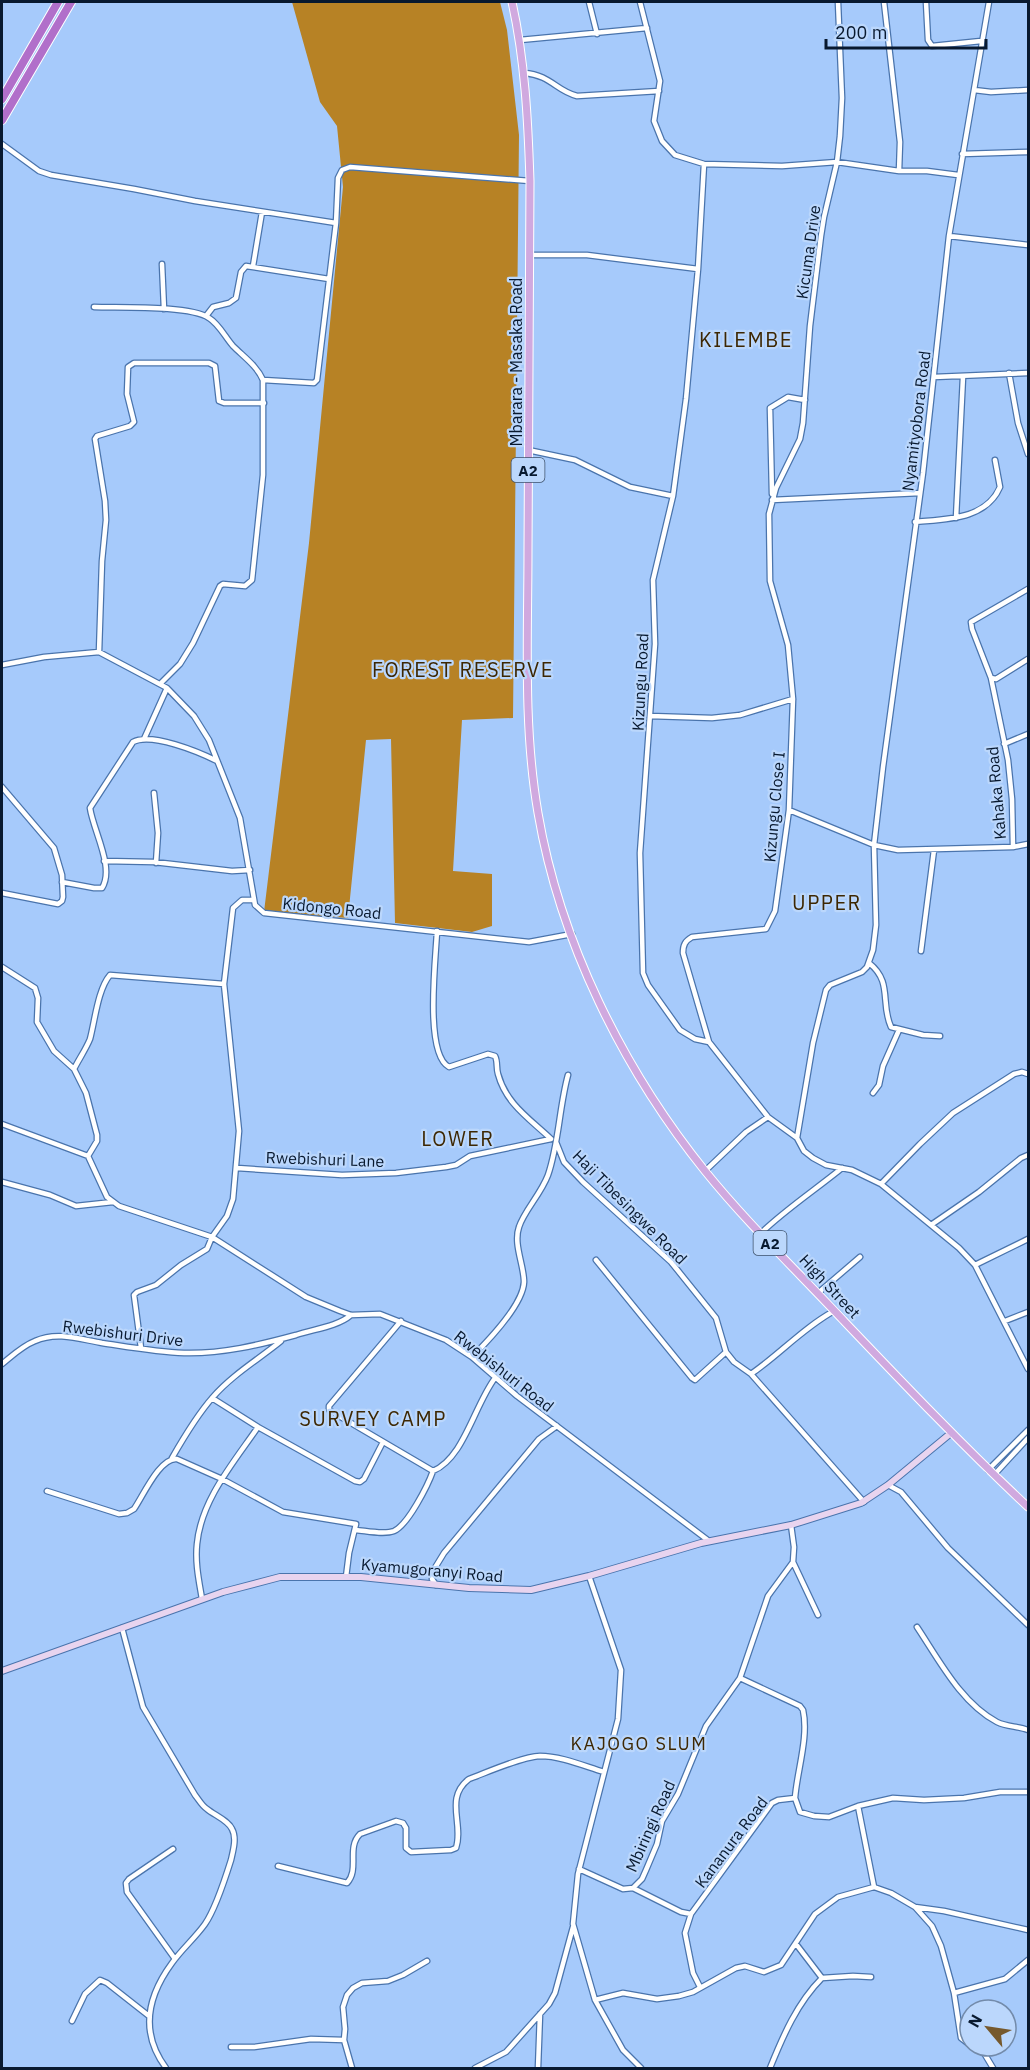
<svg xmlns="http://www.w3.org/2000/svg" width="1030" height="2070" font-family="'IBM Plex Sans',sans-serif">
  <style>
    .forest { fill: #b78225 }
    .lines { fill: none; stroke-linecap: round; stroke-linejoin: round }
    .street-casing { stroke: #4a74ac; stroke-width: 7 }
    .secondary-casing { stroke: #4a74ac; stroke-width: 8 }
    .primary-casing { stroke: #fff; stroke-width: 9 }
    .highway-casing { stroke: #fff; stroke-width: 10 }
    .street { stroke: #fff; stroke-width: 4.5 }
    .secondary { stroke: #e8d4ef; stroke-width: 6 }
    .primary { stroke: #d0a9df; stroke-width: 7 }
    .highway { stroke: #b16fca; stroke-width: 8 }
    .labels { text-anchor: middle; dominant-baseline: central; stroke-width: 4.5; stroke-linejoin: round; paint-order: stroke }
    .shield { fill: #bbd7fc; stroke: #3e526c; stroke-width: 1.5 }
    .shield-label { font-size: 15px; font-weight: bold; fill: #08192f }
    .street-label { font-size: 16px; fill: #08192f; stroke: #bbd7fc }
    .neighbourhood-label { font-size: 18px; letter-spacing: 1.5px; fill: #3d2702; stroke: #bbd7fc }
    .quarter-label { font-size: 20px; letter-spacing: 1.5px; fill: #3d2702; stroke: #bbd7fc }
  </style>
  <rect width="100%" height="100%" fill="#a6cafb"/>
  <path class="forest" d="M292 2H500L507 30 519 135 513 718 462 720 453 871 492 874V926L472 932 395 923 391 739 366 740 348 918 264 912 309 543 343 187 337 126 320 102Z"/>
  <g class="lines">
    <defs>
      <path id="street" d="M589 2 597 34
        M640 2 660 81 654 121 662 141 675 155 704 164 782 166 837 162 899 171H927L958 175
        M884 2 900 142 899 171
        M926 2 928 40 932 46 981 41
        M989 2 949 236 923 473 883 767 874 845 876 925 873 950 867 967 862 972 830 985 826 990 813 1043 797 1138 804 1151 813 1158 826 1165 852 1170 881 1184 959 1248 975 1265 1028 1369
        M520 40 647 28
        M524 73C551 75 556 91 577 96L659 91
        M974 90 991 92 1028 90
        M2 144 39 171 51 175 134 189 195 201 336 223
        M962 154 1028 152
        M704 164 698 269 686 399 673 496 653 580 655 644 640 853 643 973 648 985 680 1030 695 1039 709 1042 768 1117 797 1138
        M949 236 1028 245
        M530 255H587L698 269
        M162 264 164 309
        M253 266 262 212
        M94 307C119 308 189 305 209 318 219 324 225 337 233 346 244 357 257 366 263 380V475L252 580 245 586 223 584 220 586 193 643 180 664 161 683
        M206 316 213 307 229 303 236 298 241 272 246 266 329 279
        M1009 373 1018 423 1028 454
        M934 377 1028 373
        M263 380 314 383 317 380 336 223 338 178 342 170 350 167 530 181
        M528 450 575 460 630 487 673 496
        M772 494 770 408 788 397 805 400
        M772 500 920 493
        M956 518 963 377
        M915 522C945 519 986 520 1000 487L995 460
        M99 652 102 561 106 520 105 501 95 439 97 436 130 426 134 422 127 394 128 367 134 363H209L215 366 219 401 224 403H264
        M2 665 44 657 99 652 167 688 194 716 209 740 240 818 255 905 264 913 529 942 572 934
        M991 678 972 629 971 622 1028 589
        M650 716 712 718 740 715 793 699
        M144 739 167 688
        M1004 744 1028 734
        M2 787 54 848 62 875 63 897 62 901 58 904 2 893
        M154 793 158 833 156 863
        M789 810 874 845 898 850 1013 847 1012 799 1008 760 991 678 996 679 1028 659
        M1013 847 1028 844
        M104 861 154 862 232 871 250 870
        M62 882 94 888H102C115 868 93 830 90 808L133 742C151 732 199 752 217 761
        M437 931C436 957 424 1054 449 1067L488 1054 495 1056C498 1062 496 1068 498 1074 506 1104 530 1119 551 1139
        M921 951 934 850
        M869 963C893 982 880 1003 891 1027L923 1035 940 1036
        M2 967 35 988 38 998 37 1022 54 1051 74 1069 86 1093 97 1135V1141L88 1156
        M709 1042 683 953C683 945 685 941 692 937L766 929 775 911 789 810 793 699 788 645 770 581 769 514 776 488 800 439 803 423 810 326 821 236 824 217 837 162 840 136 842 98 838 2
        M74 1069C79 1059 86 1049 90 1039 95 1020 98 989 110 975L224 984
        M873 1093 879 1085 883 1066 899 1030
        M2 1124 88 1156
        M556 1142 564 1162 583 1182 671 1262 716 1318 726 1352 734 1362 751 1374 864 1502
        M88 1156 107 1197 119 1206 212 1237 306 1297 340 1311 351 1315 380 1314 446 1340 472 1357 517 1396 709 1541
        M237 1168 342 1175 396 1173 446 1167 456 1165 470 1156 551 1139
        M705 1171 746 1132 768 1117
        M2 1182 50 1195 76 1206 113 1202
        M881 1184 920 1144 953 1113 1014 1074 1022 1072 1028 1074
        M931 1225 979 1192 1021 1158 1028 1155
        M761 1233C786 1209 815 1190 842 1168
        M596 1260 692 1378 695 1380 726 1352
        M975 1265 1028 1239
        M818 1293 860 1257
        M401 1321 329 1406V1410L433 1471
        M1005 1321 1028 1312
        M141 1348 134 1295 137 1292 156 1285 181 1265 207 1249 212 1237 227 1216 233 1199 239 1131 224 984 233 908 242 900H254
        M472 1357C488 1341 523 1305 524 1282 524 1265 513 1244 519 1227 524 1211 541 1194 548 1175 559 1143 559 1108 568 1075
        M2 1364C12 1356 22 1346 35 1341 57 1331 79 1339 102 1343 129 1347 157 1352 184 1353 222 1354 259 1345 296 1335 313 1329 337 1327 351 1315
        M751 1374C780 1354 803 1328 834 1311
        M212 1398 258 1427 355 1481 360 1482 364 1479 383 1442
        M172 1458C184 1437 197 1415 213 1397 232 1375 259 1359 281 1341
        M988 1470 1028 1430
        M994 1475 1028 1438
        M888 1485 901 1492 948 1548 1028 1625
        M47 1491 119 1514 127 1513 134 1509C143 1496 160 1457 177 1459L222 1479 283 1512 356 1524 349 1553 346 1577
        M791 1525 794 1547 793 1562 818 1615
        M356 1530C367 1531 384 1535 394 1531 408 1525 428 1485 433 1471 464 1458 474 1406 495 1378
        M589 1576 621 1670 618 1719 578 1874 573 1924 595 2000 623 2050 641 2068
        M436 1585 432 1579 433 1571 444 1553 539 1439 557 1426
        M202 1599C199 1581 195 1563 197 1544 201 1500 234 1462 258 1427
        M917 1627C939 1660 961 1703 997 1722 1007 1727 1018 1726 1028 1730
        M122 1628 143 1707 195 1795C199 1800 202 1806 207 1809 214 1815 228 1820 232 1829 237 1838 233 1851 231 1860 226 1876 214 1911 205 1924 195 1938 182 1949 172 1963 147 1997 140 2033 166 2068
        M740 1678 800 1706 803 1710C809 1737 797 1771 795 1798
        M858 1806 874 1887
        M173 1849 129 1879 126 1883 127 1892 175 1959
        M278 1866 347 1883C360 1869 346 1848 360 1834L396 1821 403 1823 406 1828V1848L411 1852 451 1850 456 1848C464 1824 444 1798 469 1779 488 1772 521 1757 540 1756 561 1756 584 1766 604 1772
        M579 1869 623 1889 633 1888 642 1879 646 1870 657 1844 662 1821 678 1794 706 1726 740 1678 768 1596 793 1562
        M633 1888 681 1912 691 1914 772 1803 778 1800 795 1798 800 1812 814 1816 829 1817 858 1806 893 1798 924 1800 964 1798 1000 1792H1028
        M915 1907 944 1911 1028 1930
        M691 1914 685 1933 693 1973 700 1987
        M796 1944 822 1978
        M954 1993 1005 1979 1028 1960
        M595 2000 623 1993 657 1999 679 1996 693 1992 736 1968 745 1966 764 1972 781 1965 815 1914 838 1897 874 1887 891 1893 915 1907 932 1926 941 1946 954 1993 961 2038 970 2045
        M72 2021 85 1994 100 1980 107 1983 149 2016
        M972 2046 984 2053 993 2068
        M231 2047H254L311 2039 344 2040
        M352 2068 344 2040 345 2029 343 2007 347 1995 353 1988 362 1983 388 1981 403 1975 427 1961
        M475 2068 506 2052 549 2004 555 1993 573 1927
        M538 2068 540 2014
        M770 2068C783 2036 797 2003 822 1978L853 1976 871 1977"/>
      <path id="secondary" d="M2 1671 223 1592 280 1577H361L469 1588 531 1590 589 1576 701 1543 791 1525 861 1503 888 1485 951 1433"/>
      <path id="primary" d="M512 2C525 61 528 120 530 181 529 304 529 427 528 550 528 637 523 726 538 813 560 942 623 1069 705 1171 747 1223 797 1271 843 1320 904 1384 964 1447 1028 1507"/>
      <path id="highway" d="M2 99 58 2
        M2 120 71 2"/>
    </defs>
    <use href="#street" class="street-casing"/>
    <use href="#secondary" class="secondary-casing"/>
    <use href="#primary" class="primary-casing"/>
    <use href="#highway" class="highway-casing"/>
    <use href="#street" class="street"/>
    <use href="#secondary" class="secondary"/>
    <use href="#primary" class="primary"/>
    <use href="#highway" class="highway"/>
  </g>
  <g class="labels">
    <g class="shield">
      <rect x="511.5" y="458" width="33" height="24" rx="4.5"/>
      <rect x="753.5" y="1231" width="33" height="24" rx="4.5"/>
    </g>
    <g class="shield-label">
      <text x="528" y="470">A2</text>
      <text x="770" y="1243">A2</text>
    </g>
    <g class="street-label">
      <text transform="translate(808 252) rotate(-82)">Kicuma Drive</text>
      <text transform="translate(516 362) rotate(-90)">Mbarara - Masaka Road</text>
      <text transform="translate(916 421) rotate(-83)">Nyamityobora Road</text>
      <text transform="translate(640 682) rotate(-87)">Kizungu Road</text>
      <text transform="translate(996 793) rotate(-95)">Kahaka Road</text>
      <text transform="translate(774 807) rotate(-85)">Kizungu Close I</text>
      <text transform="translate(332 908) rotate(6)">Kidongo Road</text>
      <text transform="translate(325 1159) rotate(2)">Rwebishuri Lane</text>
      <text transform="translate(630 1207) rotate(45)">Haji Tibesingwe Road</text>
      <text transform="translate(830 1286) rotate(47)">High Street</text>
      <text transform="translate(123 1333) rotate(7)">Rwebishuri Drive</text>
      <text transform="translate(504 1371) rotate(38)">Rwebishuri Road</text>
      <text transform="translate(432 1570) rotate(5)">Kyamugoranyi Road</text>
      <text transform="translate(650 1826) rotate(-66)">Mbiringi Road</text>
      <text transform="translate(731 1842) rotate(-53)">Kananura Road</text>
    </g>
    <g class="neighbourhood-label">
      <text x="639" y="1743">KAJOGO SLUM</text>
    </g>
    <g class="quarter-label">
      <text x="746" y="339">KILEMBE</text>
      <text x="463" y="669">FOREST RESERVE</text>
      <text x="827" y="902">UPPER</text>
      <text x="458" y="1138">LOWER</text>
      <text x="373" y="1418">SURVEY CAMP</text>
    </g>
  </g>
  <rect width="1030" height="2070" fill="none" stroke="#08192f" stroke-width="6"/>
  <g transform="translate(988 2028) rotate(299)"><circle r="28" fill="#bbd7fc" stroke="#738baa" stroke-width="1.5"/>
  <path d="M0-4.5L10 22L0 15L-10 22Z" fill="#76592d"/>
  <text y="-9" font-size="16" font-weight="bold" text-anchor="middle" fill="#08192f">N</text>
  </g>
  <path d="M826 39v9h160v-9" fill="none" stroke="#08192f" stroke-width="3"/>
  <text x="835" y="39" font-size="18" fill="#08192f" stroke="#bbd7fc" stroke-width="4.5" paint-order="stroke">200 m</text>
</svg>
